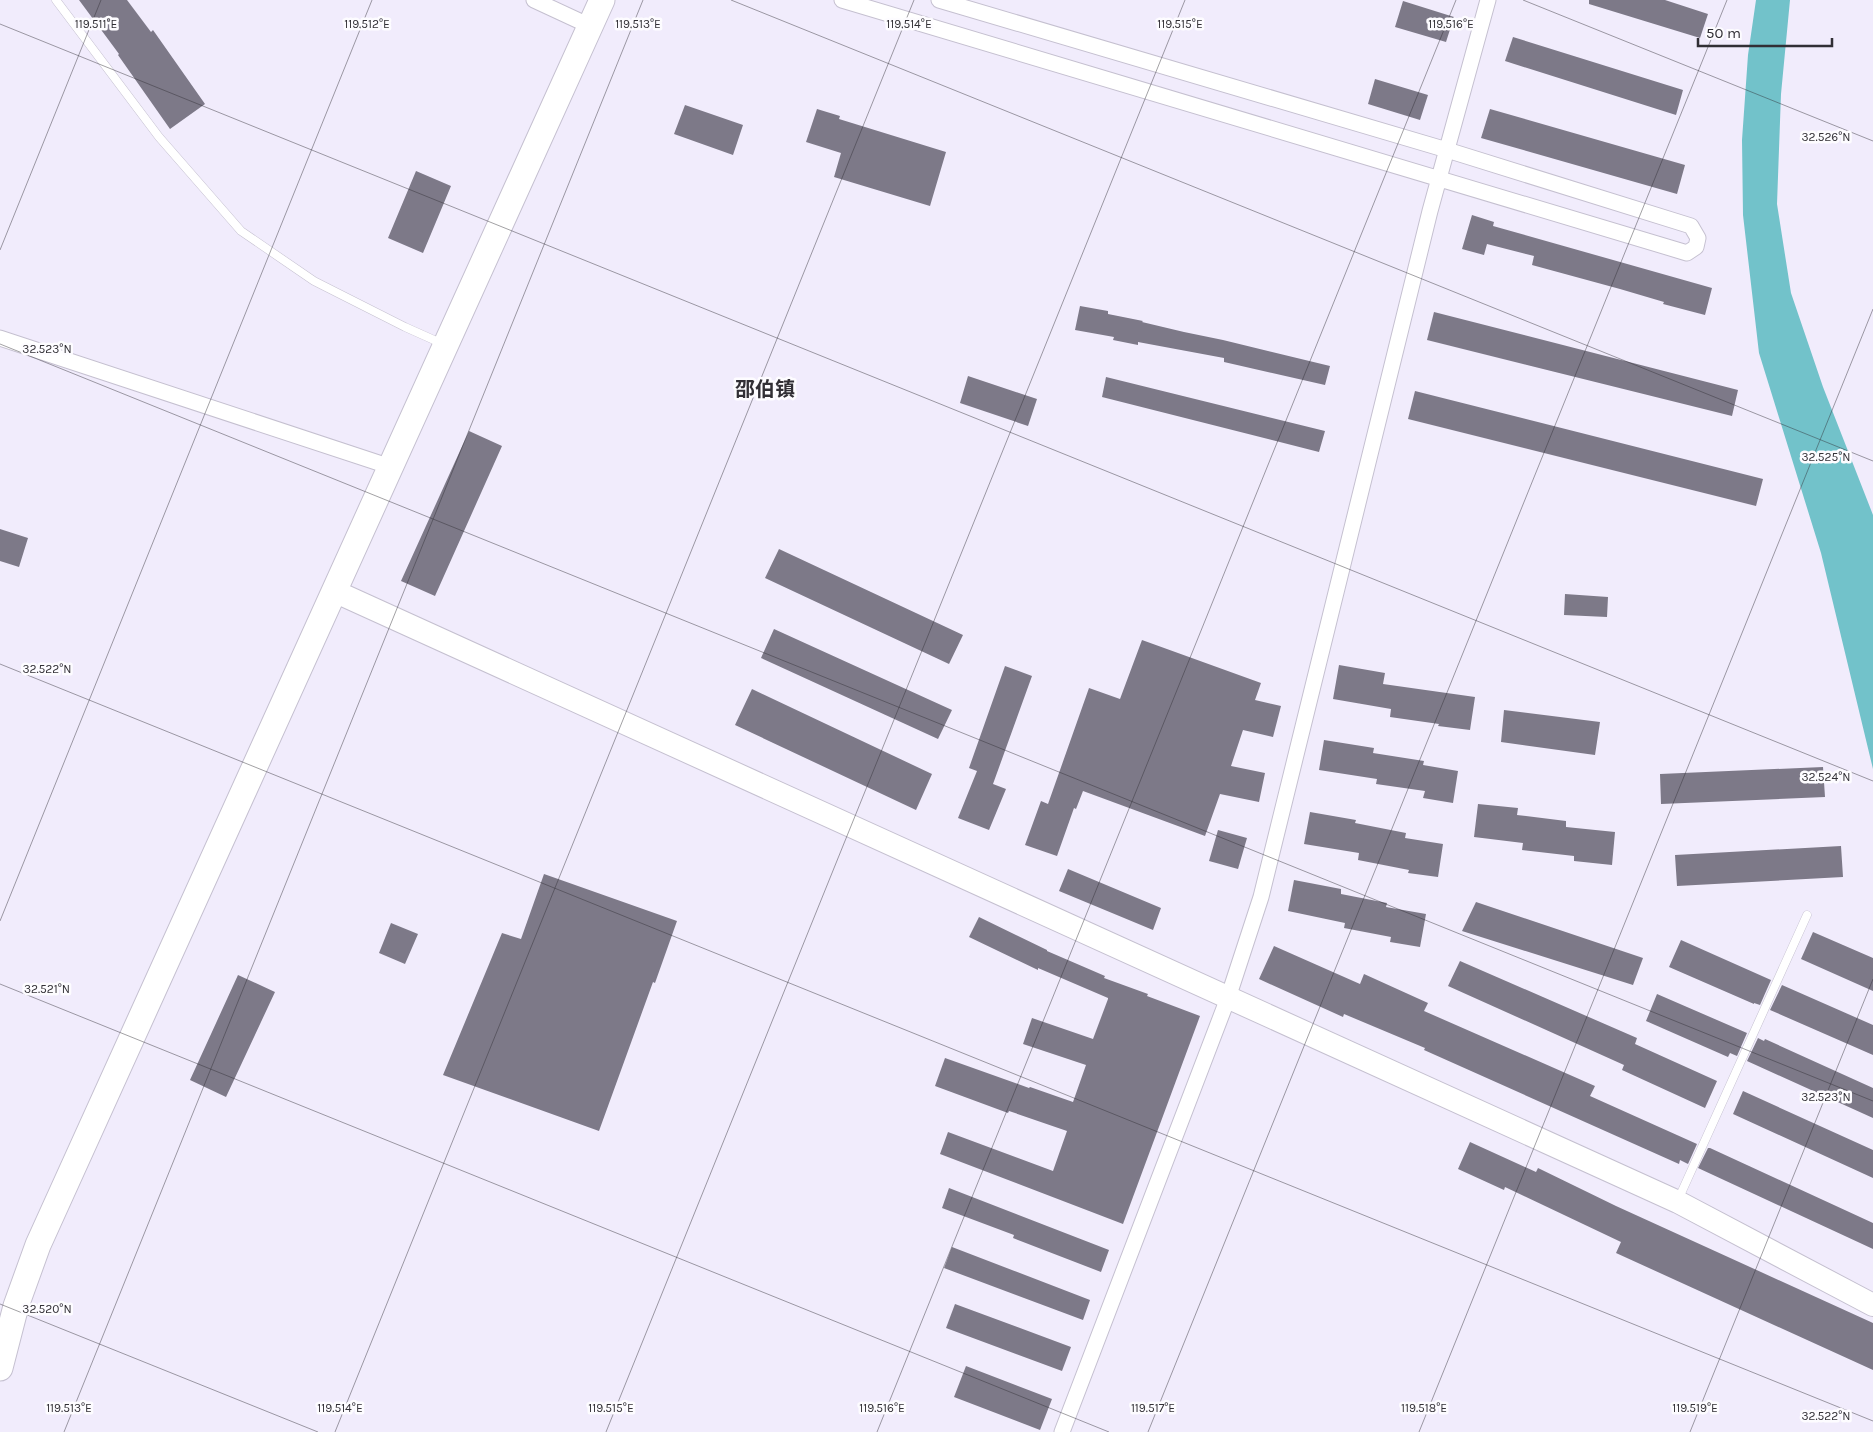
<svg xmlns="http://www.w3.org/2000/svg" width="1873" height="1432" font-family="Karla,'Noto Sans SC',sans-serif">
  <style>
    .water { fill: #72c2ca }
    .building { fill: #7d7988 }
    .lines { fill: none; stroke-linecap: round; stroke-linejoin: round }
    .lane-casing { stroke: #c5c0d0; stroke-width: 9 }
    .street-casing { stroke: #c5c0d0; stroke-width: 17 }
    .secondary-casing { stroke: #c5c0d0; stroke-width: 24 }
    .primary-casing { stroke: #c5c0d0; stroke-width: 27 }
    .lane { stroke: #fff; stroke-width: 8 }
    .street { stroke: #fff; stroke-width: 15 }
    .secondary { stroke: #fff; stroke-width: 22 }
    .primary { stroke: #fff; stroke-width: 25 }
    .ticks { fill: none; stroke: #312f35; stroke-width: 1; stroke-opacity: 0.45 }
    .labels { text-anchor: middle; dominant-baseline: central; stroke-width: 5; stroke-linejoin: round; paint-order: stroke }
    .district-label { font-size: 20px; font-weight: bold; fill: #312f35; stroke: #fdfcff }
    .ticks-label { font-size: 12px; text-anchor: middle; fill: #312f35; stroke: #fdfcff; stroke-width: 5; stroke-linejoin: round; paint-order: stroke }
  </style>
  <rect width="100%" height="100%" fill="#f1ecfc"/>
  <path class="water" d="M1756 0H1790L1781 94 1777 204 1791 293 1823 387 1873 515V769L1821 553 1759 353 1743 215 1742 140 1748 55Z"/>
  <path class="building" d="M79 0H127L151 32 153 30 205 104 170 129 118 55 119 54Z
    M1589 0H1665L1708 14 1700 38 1589 4Z
    M1403 1 1454 17 1446 42 1395 27Z
    M1513 37 1683 90 1676 115 1505 61Z
    M1375 79 1428 95 1420 120 1368 104Z
    M685 105 743 125 733 155 674 134Z
    M817 109 840 116 839 119 946 152 930 206 834 177 841 153 806 142Z
    M1490 109 1685 165 1677 194 1481 138Z
    M416 171 451 186 423 253 388 238Z
    M1472 215 1494 222 1493 226 1712 288 1705 315 1663 304 1664 302 1620 289 1532 265 1534 256 1487 244 1484 255 1462 249Z
    M1080 306 1108 311V314L1143 321 1142 322 1184 332 1223 340 1330 366 1325 385 1224 362V358L1138 342V345L1113 340 1114 337 1075 330Z
    M1434 312 1738 390 1732 416 1427 340Z
    M968 376 1037 399 1028 426 960 403Z
    M1106 377 1325 431 1319 452 1102 397Z
    M1415 391 1763 479 1756 506 1408 419Z
    M469 431 502 446 435 596 401 581Z
    M0 529 28 538 19 567 0 561Z
    M779 549 963 635 949 664 765 578Z
    M1565 594 1608 597 1607 617 1564 615Z
    M774 629 952 710 938 739 761 658Z
    M1142 640 1261 683 1255 700 1281 706 1273 737 1243 730 1231 766 1265 773 1259 802 1220 794 1205 836 1083 791 1076 809 1074 808 1057 856 1025 845 1041 801 1048 804 1089 688 1120 699Z
    M1339 665 1385 673 1383 684 1475 697 1470 730 1438 726 1439 724 1390 717 1391 709 1333 699Z
    M1005 666 1032 676 993 784 1006 789 989 830 958 818 977 771 969 768Z
    M752 689 932 774 916 810 735 725Z
    M1504 710 1600 722 1595 755 1501 742Z
    M1324 740 1374 748 1373 753 1424 761 1423 765 1458 771 1453 803 1423 798 1425 791 1376 784 1377 779 1319 770Z
    M1823 767 1825 797 1661 804 1660 774Z
    M1478 804 1518 808 1517 815 1566 821V827L1615 832 1612 865 1574 861V856L1522 850 1523 843 1474 837Z
    M1310 812 1356 820 1355 823 1406 833 1405 838 1443 844 1438 877 1408 873 1409 870 1358 860 1359 853 1304 844Z
    M1218 830 1247 838 1238 869 1209 861Z
    M1841 846 1843 877 1677 886 1675 855Z
    M1068 869 1161 908 1153 930 1059 891Z
    M544 874 677 921 655 983 653 982 599 1131 443 1075 502 933 521 939Z
    M1294 880 1341 889V894L1387 903 1386 907 1426 914 1420 947 1390 942 1391 937 1344 928 1345 923 1288 911Z
    M1476 902 1643 958 1633 985 1462 931Z
    M979 917 1047 950V951L1105 976 1104 978 1148 994 1147 996 1200 1016 1123 1224 940 1154 948 1132 1053 1171 1067 1131 1009 1111 1008 1113 935 1086 945 1058 1029 1088 1030 1087 1073 1102 1086 1065 1023 1044 1032 1018 1093 1039 1108 999V998L1038 968V970L969 937Z
    M391 923 418 934 405 964 379 953Z
    M1813 932 1873 958V991L1801 959Z
    M1681 940 1771 980 1760 1005 1754 1003V1004L1669 967Z
    M1274 946 1360 984 1364 974 1428 1003 1424 1011 1595 1086 1590 1096 1697 1144 1688 1164 1680 1160 1679 1164 1424 1050 1425 1048 1344 1014 1343 1017 1259 979Z
    M1460 961 1637 1038 1635 1044 1717 1081 1705 1108 1622 1070 1624 1065 1448 986Z
    M238 975 275 992 226 1097 190 1080Z
    M1782 985 1873 1025V1055L1770 1010Z
    M1657 994 1747 1033 1737 1056 1730 1053 1728 1057 1646 1021Z
    M1758 1038 1764 1041 1765 1039 1873 1088V1118L1747 1061Z
    M1743 1091 1873 1150V1178L1733 1114Z
    M1470 1142 1536 1172 1538 1168 1616 1206 1873 1323V1370L1616 1253 1621 1242 1505 1187 1504 1190 1458 1169Z
    M1708 1148H1710L1873 1223V1249L1698 1168Z
    M949 1188 1109 1250 1101 1272 1013 1238 1014 1235 942 1208Z
    M952 1247 1090 1300 1083 1320 944 1268Z
    M955 1304 1071 1347 1062 1371 946 1328Z
    M966 1366 1052 1399 1040 1430 954 1397Z"/>
  <g class="lines">
    <defs>
      <path id="lane" d="M56 0 159 137 241 231 314 281 405 327 443 344
        M1678 1200 1807 915"/>
      <path id="street" d="M534 0 590 26
        M842 0 1687 253 1696 247 1698 238 1691 226 1447 150 939 0
        M0 338 391 467
        M1062 1432 1228 998 1261 897 1430 211 1488 0"/>
      <path id="secondary" d="M334 591 1678 1202 1873 1305"/>
      <path id="primary" d="M0 1368 16 1306 38 1245 602 0"/>
    </defs>
    <use href="#lane" class="lane-casing"/>
    <use href="#street" class="street-casing"/>
    <use href="#secondary" class="secondary-casing"/>
    <use href="#primary" class="primary-casing"/>
    <use href="#lane" class="lane"/>
    <use href="#street" class="street"/>
    <use href="#secondary" class="secondary"/>
    <use href="#primary" class="primary"/>
  </g>
  <path class="ticks" d="M731 0 1873 461M1523 0 1873 141M0 24 1873 781M0 250 101 0M0 344 1873 1101M0 664 1873 1421M0 921 372 0M0 984 1109 1432M0 1304 318 1432M64 1432 643 0M335 1432 914 0M606 1432 1185 0M877 1432 1456 0M1148 1432 1727 0M1419 1432 1873 309M1690 1432 1873 979"/>
  <g class="labels">
    <g class="district-label">
      <text x="765" y="389">邵伯镇</text>
    </g>
  </g>
  <g class="ticks-label">
    <text x="96" y="28">119.511°E</text>
    <text x="367" y="28">119.512°E</text>
    <text x="638" y="28">119.513°E</text>
    <text x="909" y="28">119.514°E</text>
    <text x="1180" y="28">119.515°E</text>
    <text x="1451" y="28">119.516°E</text>
    <text x="1826" y="141">32.526°N</text>
    <text x="47" y="353">32.523°N</text>
    <text x="1826" y="461">32.525°N</text>
    <text x="47" y="673">32.522°N</text>
    <text x="1826" y="781">32.524°N</text>
    <text x="47" y="993">32.521°N</text>
    <text x="1826" y="1101">32.523°N</text>
    <text x="47" y="1313">32.520°N</text>
    <text x="69" y="1412">119.513°E</text>
    <text x="340" y="1412">119.514°E</text>
    <text x="611" y="1412">119.515°E</text>
    <text x="882" y="1412">119.516°E</text>
    <text x="1153" y="1412">119.517°E</text>
    <text x="1424" y="1412">119.518°E</text>
    <text x="1695" y="1412">119.519°E</text>
    <text x="1826" y="1420">32.522°N</text>
  </g>
  <path d="M1698 38v8h134v-8" fill="none" stroke="#312f35" stroke-width="2.5"/>
  <text x="1706" y="38" font-size="15" fill="#312f35" stroke="#fdfcff" stroke-width="4" paint-order="stroke">50 m</text>
</svg>
